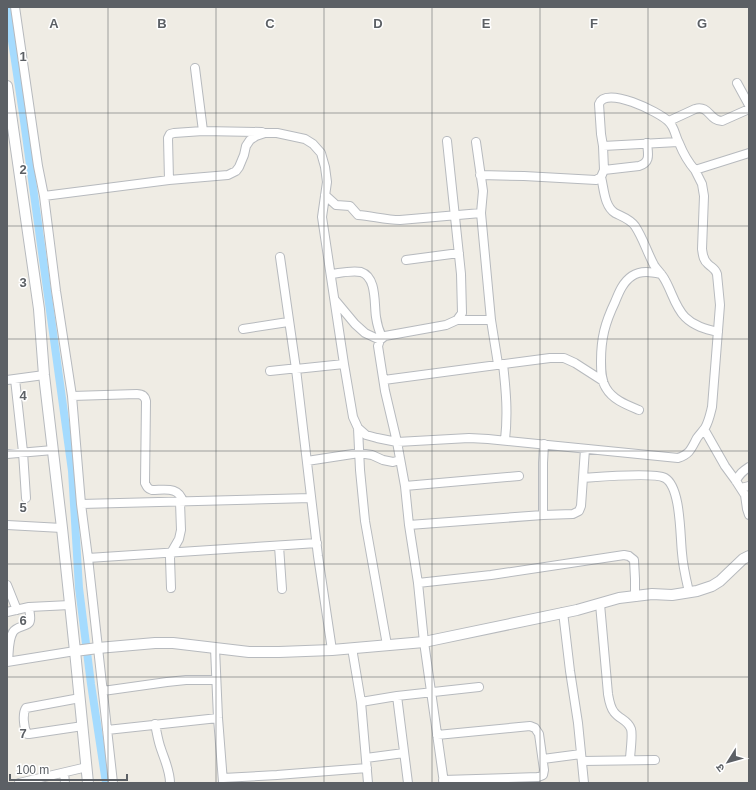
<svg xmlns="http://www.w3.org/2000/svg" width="756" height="790" font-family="Helvetica,'Noto Sans Devanagari',sans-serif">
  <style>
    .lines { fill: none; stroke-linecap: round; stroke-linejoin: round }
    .canal { stroke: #a5dbfe; stroke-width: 8 }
    .minor-casing { stroke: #b7babe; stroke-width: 10 }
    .tertiary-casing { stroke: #b7babe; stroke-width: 12 }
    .minor { stroke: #fff; stroke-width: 8 }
    .tertiary { stroke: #fff; stroke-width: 10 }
    .grid { fill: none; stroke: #5c6065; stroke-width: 1; stroke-opacity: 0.55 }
    .grid-label { font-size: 13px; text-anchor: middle; font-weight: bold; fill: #5c6065; stroke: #fff; stroke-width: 3; stroke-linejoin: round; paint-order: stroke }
  </style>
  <rect width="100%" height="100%" fill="#efece4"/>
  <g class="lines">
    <path class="canal" d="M7 8 23 114 72 471 79 588 91 684 106 783"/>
    <defs>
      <path id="minor" d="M15 7 38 166 44 196 56 291 72 396 81 504 88 558 113 783
        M195 68 203 131
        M737 83 749 105
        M669 121 695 109C710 105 709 121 722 121L749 109
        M476 142 483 191 481 213 491 320 498 364
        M603 146 678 142
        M604 170 639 166C651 162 648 154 647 143
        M480 175 524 176 596 180 601 177 604 170 603 146 601 134 599 104C605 85 659 112 668 121 675 127 675 136 679 143 683 153 688 162 695 170L749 153
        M601 177C604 188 604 206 615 213 623 217 630 219 635 226 643 238 647 252 654 265 657 270 662 274 665 280 672 292 675 307 685 317 694 326 705 329 718 332
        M169 180 168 138 170 134 174 133 203 131 262 132
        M325 195 336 205 350 206 358 215C372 216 386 220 400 220L481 213
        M44 196 169 180 228 175 236 171 239 167 244 155 246 146 250 140 256 136 265 133H277L305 139 313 144 321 153 325 167 327 182 322 217 344 364 353 417 358 428 366 435 377 438 397 442 469 438 488 439 678 458C690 454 691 449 697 438 699 435 702 432 705 428 709 421 710 415 712 407L720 305 717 274C715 268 712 268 708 264 703 260 703 255 702 249L704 196 702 184 695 170
        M280 257 296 369 318 556 332 650
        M406 260 459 253
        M331 274C340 273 352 270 361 272 377 277 374 304 376 317 377 324 379 331 382 337
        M335 300 355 324 365 333 380 340
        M457 320H491
        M243 329 288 322
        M503 364C506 391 508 413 505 440
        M270 371 289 369H296L344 364
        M15 379 23 452 26 498
        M7 380 44 375
        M384 380 550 358H564L575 363 603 381
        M72 396 137 394C142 394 145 396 146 401L145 483C147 487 148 489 152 490 165 490 179 486 183 502
        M639 410C627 405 613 400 606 388 601 380 601 370 601 361 601 338 605 323 615 302 619 292 623 282 632 276 641 270 651 272 661 274
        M358 428 360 470 365 521 387 645
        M704 429 725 466 736 481 745 495 747 509 749 515
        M7 454 53 450
        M307 461 359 453 372 455 383 460 393 462 400 460
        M583 478C598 477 654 472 665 478 681 487 680 536 682 553 683 567 686 579 689 592
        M736 481C739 474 743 471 749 467
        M405 486 519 476
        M741 488 749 486
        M81 504 311 498
        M543 515V463L544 444
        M7 525 62 528
        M409 525 543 515 573 514 579 511 581 506 585 449
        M279 546 282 589
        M88 558 317 543
        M418 583 491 575 624 555 629 556 634 560 635 579V597
        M7 585 17 610
        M171 588 170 558 171 553 179 539 181 530 180 502
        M600 604 608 694C609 700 610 707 614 712 619 719 628 720 631 729 633 735 630 753 630 760
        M7 612 29 607 70 605
        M563 612 570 671 578 723 584 783
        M215 648 218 718 223 782
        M352 648 361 702 368 783
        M8 661C9 653 8 640 13 632 17 625 30 627 30 620 31 617 29 611 29 607
        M7 662 75 651
        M103 691 167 682 186 680H216
        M397 696 408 783
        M80 698 26 708C22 714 24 728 27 734H29L83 726
        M361 702 397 696 479 687
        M155 724C157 733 158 741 161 749 165 761 170 771 170 783
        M107 730 218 718
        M437 735 530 726 535 728 539 734 544 770 543 775 538 777 443 780
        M366 758 404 753
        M543 759 581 754
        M582 761 655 760
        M64 773 65 783
        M223 778 277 775 367 768
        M19 783 87 767
        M444 783 424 642 418 583 409 525 405 486 397 442 385 391 378 346 380 340 385 336 446 325 457 320 462 313 461 274 447 141"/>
      <path id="tertiary" d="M7 86 39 309 44 375 62 528 75 651
        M88 783 75 651 98 648 155 643H173L249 652H279L332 650 424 642 577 610 619 598 652 594 672 595 697 591 712 586 720 581 743 559 749 556"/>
    </defs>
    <use href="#minor" class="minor-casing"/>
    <use href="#tertiary" class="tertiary-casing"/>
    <use href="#minor" class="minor"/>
    <use href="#tertiary" class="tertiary"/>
  </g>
  <path class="grid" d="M108 7V783M216 7V783M324 7V783M432 7V783M540 7V783M648 7V783M7 113H749M7 226H749M7 339H749M7 451H749M7 564H749M7 677H749"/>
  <g class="grid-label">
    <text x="54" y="28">A</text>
    <text x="162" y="28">B</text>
    <text x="270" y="28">C</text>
    <text x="378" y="28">D</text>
    <text x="486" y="28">E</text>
    <text x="594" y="28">F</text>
    <text x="702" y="28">G</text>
    <text x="23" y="61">1</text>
    <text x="23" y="174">2</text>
    <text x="23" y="287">3</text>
    <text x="23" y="400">4</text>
    <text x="23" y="512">5</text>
    <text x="23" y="625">6</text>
    <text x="23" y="738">7</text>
  </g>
  <rect width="756" height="790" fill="none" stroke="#5c6065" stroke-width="16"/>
  <g transform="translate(728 762) rotate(233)" stroke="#ffffff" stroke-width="3" paint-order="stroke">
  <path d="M0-3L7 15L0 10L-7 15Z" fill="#5c6065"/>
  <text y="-6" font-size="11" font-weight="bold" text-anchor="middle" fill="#5c6065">उ</text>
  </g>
  <path d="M10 774v6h117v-6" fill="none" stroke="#5c6065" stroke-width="2"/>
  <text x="16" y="774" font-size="12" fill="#5c6065" stroke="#ffffff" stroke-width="3" paint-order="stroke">100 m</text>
</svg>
